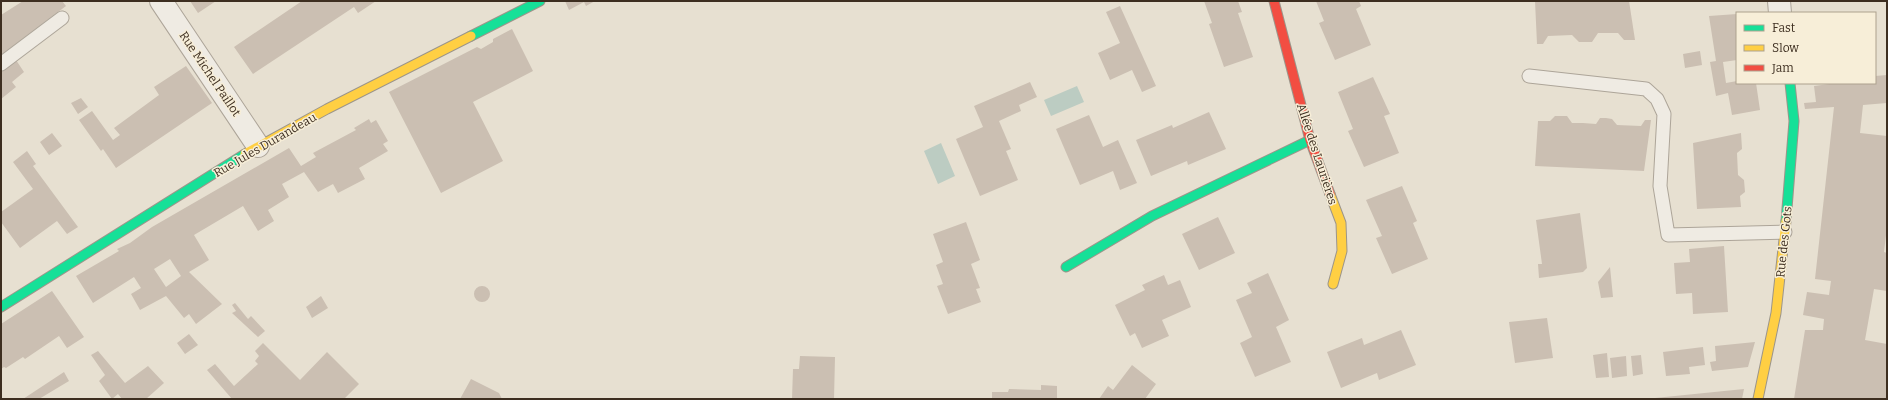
<svg xmlns="http://www.w3.org/2000/svg" width="1888" height="400" font-family="Bitter,serif">
  <style>
    .water { fill: #bcccc2 }
    .building { fill: #cbbfb2; fill-rule: evenodd }
    .lines { fill: none; stroke-linecap: round; stroke-linejoin: round }
    .lane-casing { stroke: #ada599; stroke-width: 15 }
    .street-casing { stroke: #ada599; stroke-width: 24 }
    .fast-casing { stroke: #9c958a; stroke-width: 11 }
    .slow-casing { stroke: #9c958a; stroke-width: 11 }
    .jam-casing { stroke: #9c958a; stroke-width: 11 }
    .lane { stroke: #efebe3; stroke-width: 13 }
    .street { stroke: #efebe3; stroke-width: 22 }
    .fast { stroke: #16e098; stroke-width: 9 }
    .slow { stroke: #ffcf43; stroke-width: 9 }
    .jam { stroke: #f24e42; stroke-width: 9 }
    .labels { text-anchor: middle; dominant-baseline: central; stroke-width: 3; stroke-linejoin: round; paint-order: stroke }
    .street-label { font-size: 12px; fill: #3d2e20; stroke: #f7eed8 }
  </style>
  <rect width="100%" height="100%" fill="#e7e0d1"/>
  <path class="water" d="M1077 86 1084 102 1051 116 1044 100Z
    M941 143 955 176 938 184 924 151Z"/>
  <path class="building" d="M23 1H62L66 6 1 55V15Z
    M190 1H216L198 13Z
    M302 1H376L358 13 354 7 253 74 234 47Z
    M565 1H595L586 6 584 2 569 10Z
    M1204 1H1238L1242 12 1238 13 1253 57 1224 67 1209 24 1212 23Z
    M1316 1H1359L1361 6 1356 9 1371 45 1335 60 1319 23 1324 21Z
    M1535 1H1629L1635 40H1624L1618 33H1598L1592 42H1579L1572 35 1548 36 1543 44H1537Z
    M1120 6 1156 86 1142 92 1132 70 1110 80 1098 53 1120 43 1106 12Z
    M1737 14V60L1723 62 1726 83 1737 81V83H1756L1760 110 1732 115 1728 93 1716 96 1710 62 1716 61 1709 16Z
    M512 29 533 71 473 102 503 161 441 193 389 92 477 47 481 49 493 42V39Z
    M1700 51 1702 65 1685 68 1683 54Z
    M16 60 24 72 12 82 16 87 1 99V72Z
    M186 66 212 103 116 168 103 149 101 151 79 120 92 111 113 140 120 135 114 128 159 95 154 87Z
    M1887 75V103L1863 105 1860 133 1887 136V227L1884 252 1887 253V291L1874 289 1865 340 1887 344V399H1794L1805 330H1823L1824 319 1803 315 1807 292 1829 295 1831 281 1815 279 1834 107 1805 109 1804 103 1816 102 1814 86 1837 83H1875V76Z
    M1373 77 1390 114 1384 116 1399 153 1364 167 1348 131 1353 129 1338 92Z
    M1030 82 1037 97 1019 105 1021 111 999 121 1011 149 1006 151 1018 180 980 196 956 139 983 127 974 106Z
    M81 98 88 107 78 114 71 103Z
    M1209 112 1226 149 1188 165 1187 161 1151 176 1136 140 1172 125 1173 128Z
    M1089 115 1103 147 1118 140 1137 183 1120 190 1113 171 1080 185 1056 129Z
    M1555 116H1567L1572 123H1583L1596 124 1600 118H1606L1612 119 1617 125 1641 126 1645 120H1651L1644 171 1535 166 1538 121H1550Z
    M369 119 371 123 376 120 388 141 383 144 388 151 359 168 365 179 338 193 333 184 318 192 304 172 282 184 289 197 268 210 274 221 258 231 243 206 194 235 209 260 189 272 222 304 196 324 189 314 184 318 166 296 140 310 131 294 141 288 134 277 93 303 76 276 119 251 117 249 130 243 152 227 289 148 301 166 316 157 313 153 356 130 354 128ZM170 259 181 276 166 287 154 269Z
    M52 133 62 146 49 155 40 142Z
    M1741 133 1742 149 1737 153 1738 175 1744 180 1745 192 1740 196 1741 207 1697 209 1693 143Z
    M27 151 36 164 33 166 78 227 67 234 57 221 20 248 1 222V212L33 189 13 162Z
    M1402 186 1417 221 1413 223 1428 259 1392 274 1376 238 1382 236 1366 200Z
    M1580 213 1587 268 1583 272 1539 278 1538 264H1542L1536 220Z
    M1218 217 1235 253 1199 270 1182 234Z
    M966 222 980 260 971 264 980 288 976 289 981 302 948 314 937 286 943 284 936 265 943 262 933 234Z
    M1724 246 1728 312 1693 314 1692 293 1676 294 1674 263 1690 262 1689 249Z
    M1610 267 1613 297 1601 298 1598 282Z
    M1268 273 1289 320 1276 327 1291 362 1255 377 1240 343 1252 337 1236 300 1252 293 1247 283Z
    M1164 275 1168 285 1180 280 1191 307 1162 320 1169 336 1142 348 1135 333 1130 336 1115 305 1145 290 1142 285Z
    M474 294a8 8 0 1 1 16 0a8 8 0 1 1-16 0Z
    M52 291 84 337 67 348 59 336 25 359 23 357 6 368 4 367 1 369V324Z
    M321 296 328 308 312 318 306 307Z
    M235 303 248 319 251 316 265 331 258 337 232 313 236 311 232 305Z
    M1547 318 1553 358 1515 363 1509 322Z
    M1401 330 1416 365 1379 380 1377 373 1341 388 1327 352 1362 338 1364 345Z
    M189 334 198 345 185 354 177 343Z
    M1755 342 1748 367 1712 371 1710 362 1716 361 1715 346Z
    M263 343 300 380 327 352 359 384 344 399H232L207 370 215 364 234 386 258 364 255 361 259 356 255 351Z
    M1703 347 1705 365 1689 367 1690 374 1666 376 1663 352Z
    M98 351 125 383 148 366 164 383 146 399H122L118 394 112 399 99 381 105 375 91 355Z
    M1607 353 1609 377 1596 378 1593 355Z
    M1641 355 1643 374 1633 376 1631 356Z
    M800 356 835 357 834 399H792L793 369H799Z
    M1626 356 1627 376 1612 378 1610 358Z
    M1132 365 1156 384 1145 399H1099L1108 386 1113 390Z
    M64 372 69 381 39 399H23Z
    M471 379 499 393 502 399H460Z
    M1041 385 1057 386V399H992V392H1008L1009 389 1041 390Z
    M1744 389 1742 399H1655V398Z"/>
  <g class="lines">
    <defs>
      <path id="lane" d="M1 64 62 18
        M1529 76 1646 89 1657 99 1664 114 1660 186 1668 235 1785 232"/>
      <path id="street" d="M161 1 258 146
        M1779 1 1780 13"/>
      <path id="fast" d="M471 36 540 1
        M1786 221 1794 121 1790 83
        M1066 267 1152 216 1310 140
        M1 307 245 154"/>
      <path id="slow" d="M245 154 327 109 471 36
        M1330 194 1341 223 1342 251 1333 284
        M1758 399 1776 313 1786 221"/>
      <path id="jam" d="M1274 1 1310 140 1330 194"/>
    </defs>
    <use href="#lane" class="lane-casing"/>
    <use href="#street" class="street-casing"/>
    <use href="#fast" class="fast-casing"/>
    <use href="#slow" class="slow-casing"/>
    <use href="#jam" class="jam-casing"/>
    <use href="#lane" class="lane"/>
    <use href="#street" class="street"/>
    <use href="#fast" class="fast"/>
    <use href="#slow" class="slow"/>
    <use href="#jam" class="jam"/>
  </g>
  <g class="labels">
    <g class="street-label">
      <text transform="translate(210 74) rotate(56)">Rue Michel Paillot</text>
      <text transform="translate(265 145) rotate(-30)">Rue Jules Durandeau</text>
      <text transform="translate(1317 154) rotate(72)">Allée des Laurières</text>
      <text transform="translate(1784 242) rotate(-84)">Rue des Gots</text>
    </g>
  </g>
  <rect width="1888" height="400" fill="none" stroke="#3d2e20" stroke-width="4"/>
  <rect x="1736" y="12" width="140" height="72" fill="#f7eed8" stroke="#ada18e"/>
  <rect x="1744" y="25" width="20" height="6" fill="#16e098" stroke="#ada18e"/>
  <text x="1772" y="32" font-size="12" fill="#3d2e20">Fast</text>
  <rect x="1744" y="45" width="20" height="6" fill="#ffcf43" stroke="#ada18e"/>
  <text x="1772" y="52" font-size="12" fill="#3d2e20">Slow</text>
  <rect x="1744" y="65" width="20" height="6" fill="#f24e42" stroke="#ada18e"/>
  <text x="1772" y="72" font-size="12" fill="#3d2e20">Jam</text>
</svg>
